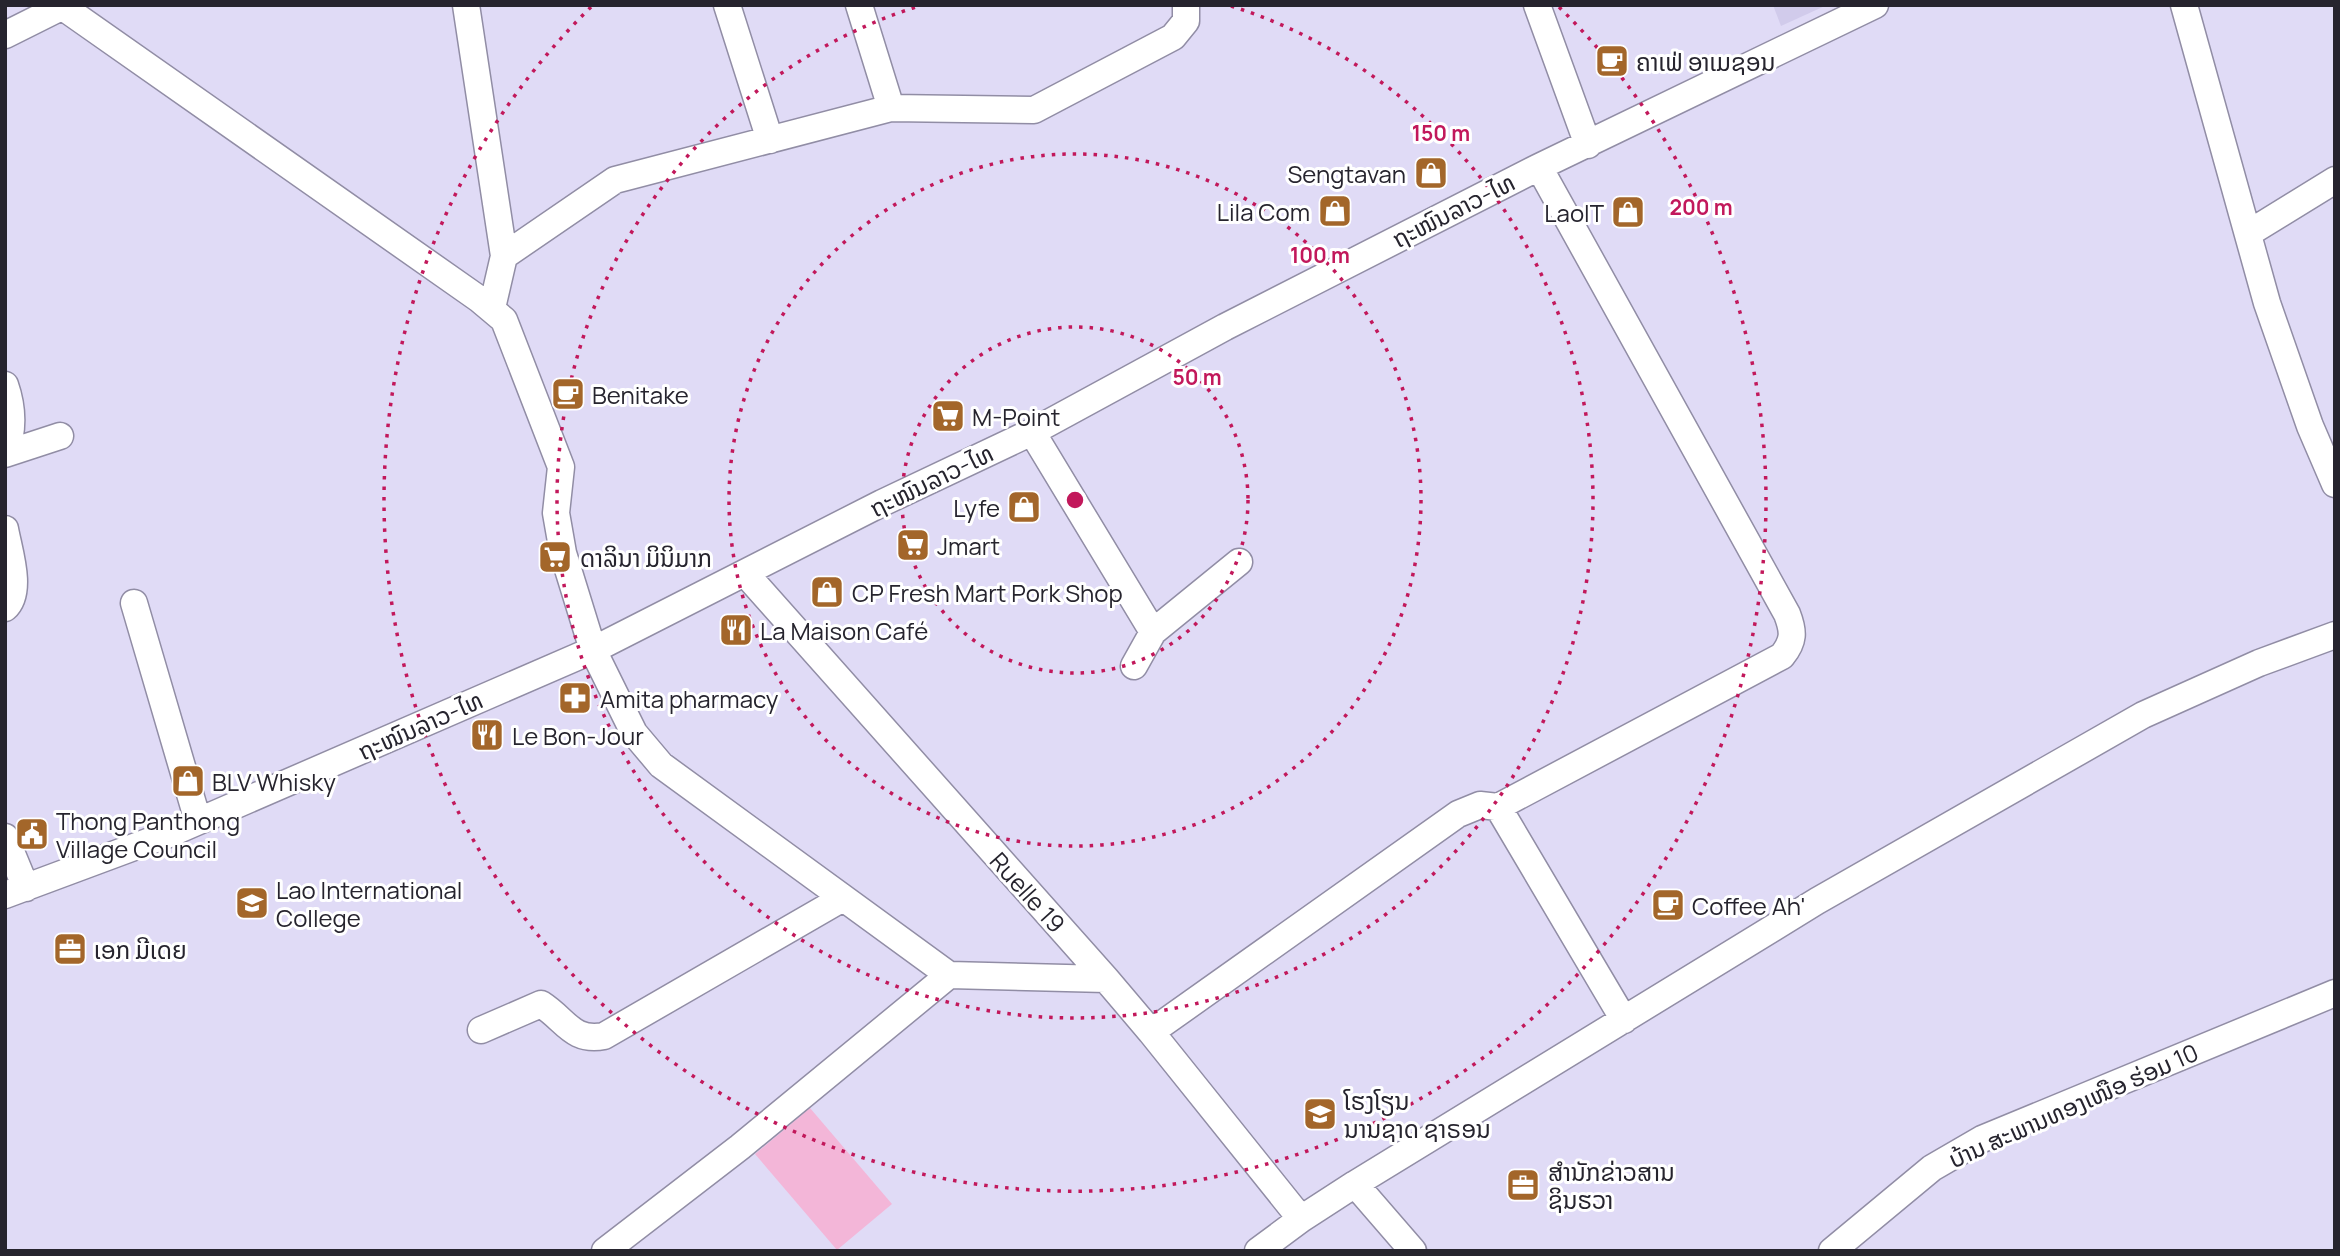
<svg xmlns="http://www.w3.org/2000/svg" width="2340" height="1256" font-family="Manrope,'Noto Sans Lao',sans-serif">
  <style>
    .built { fill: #d1cbeb }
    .green { fill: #f3b6d8 }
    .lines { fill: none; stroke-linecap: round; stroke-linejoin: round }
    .minor-casing { stroke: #918da5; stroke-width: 29 }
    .minor { stroke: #fff; stroke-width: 26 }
    .ring { fill: none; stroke: #c2185b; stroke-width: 3.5; stroke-dasharray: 3.5 7 }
    .labels { text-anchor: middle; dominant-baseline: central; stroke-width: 6; stroke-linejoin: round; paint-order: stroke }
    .poi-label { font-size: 24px; fill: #26242e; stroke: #fff; text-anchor: start }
    .street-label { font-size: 24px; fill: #26242e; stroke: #fff }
    .centre { fill: #c2185b; stroke: #fff; stroke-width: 3.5 }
    .ring-label { font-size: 21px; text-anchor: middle; font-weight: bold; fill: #c2185b; stroke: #fff; stroke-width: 6; stroke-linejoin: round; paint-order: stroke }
  </style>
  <rect width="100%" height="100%" fill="#e0dbf6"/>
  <path class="built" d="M1773 5H1827L1781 26Z"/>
  <path class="green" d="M810 1108 892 1204 837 1250 755 1154Z"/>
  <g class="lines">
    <defs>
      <path id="minor" d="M466 5 504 256 492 308
        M727 5 770 140
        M859 5 891 108
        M1537 5 1588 145
        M2184 5 2267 303 2310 426 2335 484
        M63 7 479 299 504 320 561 467 556 513 563 553 593 650 634 733 661 765 949 975 1106 979
        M5 35 65 5
        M2249 233 2335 180
        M504 256 615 180 891 108 1034 110 1173 37 1186 21V5
        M5 385C13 408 14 430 5 453
        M1032 432 1153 632
        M5 454 60 436
        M5 529C9 551 23 592 5 608
        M745 573 1106 979 1151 1032 1301 1219
        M134 603 198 821
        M1134 666 1153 632 1239 562
        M1498 807 1624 1020
        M5 837 26 888
        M5 895 169 834 593 650 882 503 1032 432 1225 327 1539 167 1875 5
        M481 1030 541 1004C566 1020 572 1042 604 1036L843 898
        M1151 1032 1458 814 1480 805 1498 807 1782 656C1794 641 1794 632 1787 614L1539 167
        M1355 1184 1413 1251
        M605 1251 740 1147 949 975
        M1258 1251 1301 1219 1355 1184 1817 901 2143 715 2259 663 2335 635
        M1832 1251 1932 1168 1982 1139 2335 993"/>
    </defs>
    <use href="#minor" class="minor-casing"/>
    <use href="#minor" class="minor"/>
  </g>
  <g class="ring">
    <circle cx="1075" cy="500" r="173"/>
    <circle cx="1075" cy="500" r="346"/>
    <path d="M1231 6A518 518 0 1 1 919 6"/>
    <path d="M1559 7A691 691 0 1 1 591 7"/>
  </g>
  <defs>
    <symbol id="cafe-square" viewBox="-11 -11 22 22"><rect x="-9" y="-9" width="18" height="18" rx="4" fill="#a3662a" stroke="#fff"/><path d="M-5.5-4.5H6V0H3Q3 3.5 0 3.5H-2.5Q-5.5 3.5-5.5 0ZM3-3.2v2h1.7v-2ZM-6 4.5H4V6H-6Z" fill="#fff"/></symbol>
    <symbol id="shop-square" viewBox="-11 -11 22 22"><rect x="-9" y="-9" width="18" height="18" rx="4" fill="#a3662a" stroke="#fff"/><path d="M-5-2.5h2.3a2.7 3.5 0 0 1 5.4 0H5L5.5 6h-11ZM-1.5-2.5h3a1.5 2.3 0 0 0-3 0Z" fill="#fff"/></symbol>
    <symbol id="supermarket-square" viewBox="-11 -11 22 22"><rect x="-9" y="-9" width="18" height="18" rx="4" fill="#a3662a" stroke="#fff"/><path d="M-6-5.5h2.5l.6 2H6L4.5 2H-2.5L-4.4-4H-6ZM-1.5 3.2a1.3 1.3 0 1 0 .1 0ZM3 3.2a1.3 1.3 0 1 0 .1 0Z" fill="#fff"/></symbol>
    <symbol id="restaurant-square" viewBox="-11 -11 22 22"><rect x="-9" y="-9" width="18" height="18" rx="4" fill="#a3662a" stroke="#fff"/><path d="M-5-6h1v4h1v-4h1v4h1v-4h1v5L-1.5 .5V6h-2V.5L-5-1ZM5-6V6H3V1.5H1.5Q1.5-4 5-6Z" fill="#fff"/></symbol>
    <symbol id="pharmacy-square" viewBox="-11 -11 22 22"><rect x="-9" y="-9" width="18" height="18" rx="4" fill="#a3662a" stroke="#fff"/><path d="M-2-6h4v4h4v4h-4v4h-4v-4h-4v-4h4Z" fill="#fff"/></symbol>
    <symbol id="civic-square" viewBox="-11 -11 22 22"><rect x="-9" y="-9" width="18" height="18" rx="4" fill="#a3662a" stroke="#fff"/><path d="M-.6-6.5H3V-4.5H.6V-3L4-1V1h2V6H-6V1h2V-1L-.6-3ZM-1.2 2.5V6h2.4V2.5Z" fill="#fff"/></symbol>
    <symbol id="university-square" viewBox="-11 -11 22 22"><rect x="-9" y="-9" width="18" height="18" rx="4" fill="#a3662a" stroke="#fff"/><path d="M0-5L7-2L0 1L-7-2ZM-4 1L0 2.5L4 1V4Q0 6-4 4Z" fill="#fff"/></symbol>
    <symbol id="office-square" viewBox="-11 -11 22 22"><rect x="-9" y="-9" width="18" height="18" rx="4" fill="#a3662a" stroke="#fff"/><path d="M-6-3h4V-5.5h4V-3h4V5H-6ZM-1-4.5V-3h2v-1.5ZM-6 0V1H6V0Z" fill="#fff"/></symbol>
    <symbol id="school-square" viewBox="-11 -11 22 22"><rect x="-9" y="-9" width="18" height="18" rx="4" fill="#a3662a" stroke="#fff"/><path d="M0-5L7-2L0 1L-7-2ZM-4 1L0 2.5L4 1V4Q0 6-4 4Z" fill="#fff"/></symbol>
  </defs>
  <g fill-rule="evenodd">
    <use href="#cafe-square" x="1593" y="42" width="38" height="38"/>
    <use href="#shop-square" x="1412" y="154" width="38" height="38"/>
    <use href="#shop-square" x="1316" y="192" width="38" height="38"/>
    <use href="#shop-square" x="1609" y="193" width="38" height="38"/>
    <use href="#cafe-square" x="549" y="375" width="38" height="38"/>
    <use href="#supermarket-square" x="929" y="397" width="38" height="38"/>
    <use href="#shop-square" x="1005" y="488" width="38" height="38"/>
    <use href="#supermarket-square" x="894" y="526" width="38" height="38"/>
    <use href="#supermarket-square" x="536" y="538" width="38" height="38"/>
    <use href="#shop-square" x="808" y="573" width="38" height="38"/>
    <use href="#restaurant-square" x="717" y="611" width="38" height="38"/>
    <use href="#pharmacy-square" x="556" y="679" width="38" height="38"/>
    <use href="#restaurant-square" x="468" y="716" width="38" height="38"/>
    <use href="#shop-square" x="169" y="762" width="38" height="38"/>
    <use href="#civic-square" x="13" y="815" width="38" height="38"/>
    <use href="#university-square" x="233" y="884" width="38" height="38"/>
    <use href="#cafe-square" x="1649" y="886" width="38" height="38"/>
    <use href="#office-square" x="51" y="930" width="38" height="38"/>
    <use href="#school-square" x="1301" y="1095" width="38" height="38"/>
    <use href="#office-square" x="1504" y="1166" width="38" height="38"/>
  </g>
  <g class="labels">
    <g class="poi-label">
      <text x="1636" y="61">ຄາເຟ່ ອາເມຊອນ</text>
      <text x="1406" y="173" text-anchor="end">Sengtavan</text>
      <text x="1310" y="211" text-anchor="end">Lila Com</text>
      <text x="1604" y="212" text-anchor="end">LaoIT</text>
      <text x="592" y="394">Benitake</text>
      <text x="972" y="416">M-Point</text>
      <text x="1000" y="507" text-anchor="end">Lyfe</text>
      <text x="937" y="545">Jmart</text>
      <text x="580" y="557">ດາລິນາ ມິນິມາກ</text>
      <text x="852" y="592">CP Fresh Mart Pork Shop</text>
      <text x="760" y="630">La Maison Café</text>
      <text x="600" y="698">Amita pharmacy</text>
      <text x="512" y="735">Le Bon-Jour</text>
      <text x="212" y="781">BLV Whisky</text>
      <text x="56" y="820">Thong Panthong<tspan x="56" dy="28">Village Council</tspan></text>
      <text x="276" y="889">Lao International<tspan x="276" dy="28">College</tspan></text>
      <text x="1692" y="905">Coffee Ah'</text>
      <text x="94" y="949">ເອກ ມີເດຍ</text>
      <text x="1344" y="1100">ໂຮງໂຽນ<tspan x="1344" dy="28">ນານຊາດ ຊາຣອນ</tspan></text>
      <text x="1548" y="1171">ສຳນັກຂ່າວສານ<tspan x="1548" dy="28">ຊິນຮວາ</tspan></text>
    </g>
    <g class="street-label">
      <text transform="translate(1453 210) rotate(-27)">ຖະໜົນລາວ-ໄທ</text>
      <text transform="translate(931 480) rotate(-26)">ຖະໜົນລາວ-ໄທ</text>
      <text transform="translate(420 725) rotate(-24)">ຖະໜົນລາວ-ໄທ</text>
      <text transform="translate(1028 892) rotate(48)">Ruelle 19</text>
      <text transform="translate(2073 1105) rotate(-24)">ບ້ານ ສະພານທອງເໜືອ ຮ່ອມ 10</text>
    </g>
  </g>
  <circle cx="1075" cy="500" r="10" class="centre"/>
  <g class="ring-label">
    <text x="1441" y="141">150 m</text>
    <text x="1701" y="215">200 m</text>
    <text x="1320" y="263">100 m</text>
    <text x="1197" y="385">50 m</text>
  </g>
  <rect width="2340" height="1256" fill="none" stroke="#26242e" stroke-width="14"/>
</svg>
